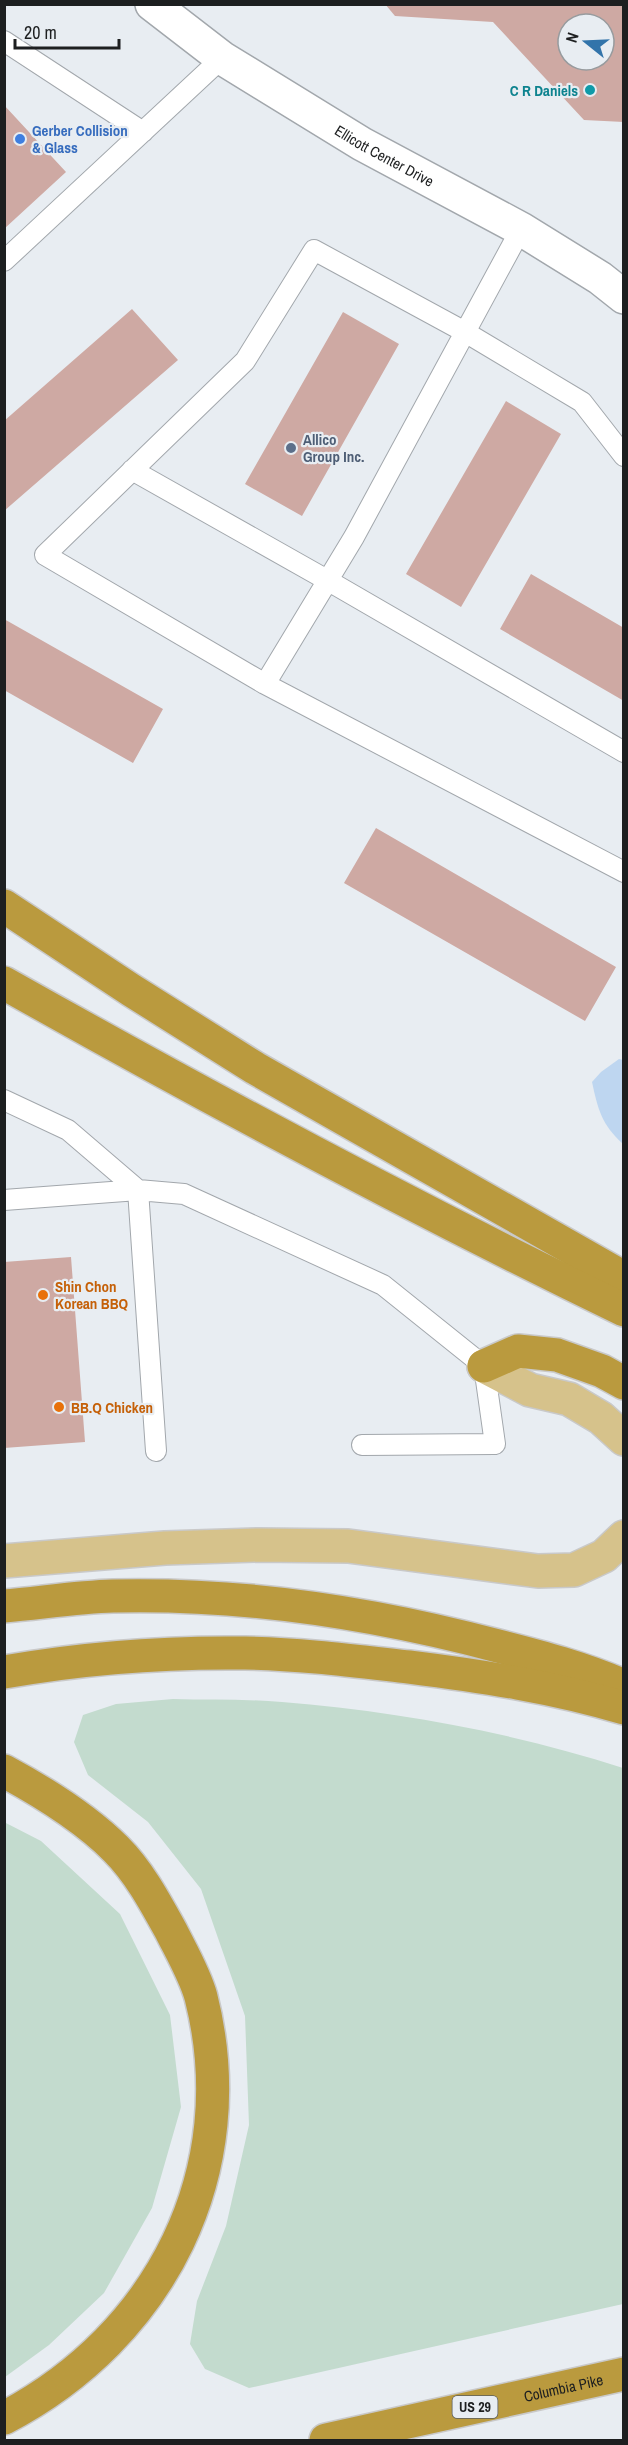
<svg xmlns="http://www.w3.org/2000/svg" width="628" height="2445" font-family="'Archivo Narrow',sans-serif">
  <style>
    .green { fill: #c3dbce }
    .water { fill: #bed6f0 }
    .building { fill: #cea9a3; fill-rule: evenodd }
    .lines { fill: none; stroke-linecap: round; stroke-linejoin: round }
    .service-casing { stroke: #a2a7ac; stroke-width: 22 }
    .minor-casing { stroke: #a2a7ac; stroke-width: 36 }
    .primary-casing { stroke: #c9c9c9; stroke-width: 36 }
    .motorway-casing { stroke: #c9c9c9; stroke-width: 36 }
    .service { stroke: #fff; stroke-width: 20 }
    .minor { stroke: #fff; stroke-width: 33 }
    .primary { stroke: #d6c28b; stroke-width: 33 }
    .motorway { stroke: #ba9a3e; stroke-width: 33 }
    .culture-dot { fill: #0f9aa8; stroke: #e8edf2; stroke-width: 2 }
    .shop-dot { fill: #3f7fe0; stroke: #e8edf2; stroke-width: 2 }
    .service-dot { fill: #5c6f8a; stroke: #e8edf2; stroke-width: 2 }
    .food-dot { fill: #e8710a; stroke: #e8edf2; stroke-width: 2 }
    .labels { text-anchor: middle; dominant-baseline: central; stroke-width: 4.5; stroke-linejoin: round; paint-order: stroke }
    .shield { fill: #e8edf2; stroke: #5a5d5f; stroke-width: 1.5 }
    .shield-label { font-size: 14px; font-weight: bold; fill: #1d1f20 }
    .culture-label { font-size: 15px; font-weight: bold; fill: #0d838f; stroke: #e8edf2; text-anchor: end }
    .shop-label { font-size: 15px; font-weight: bold; fill: #366cbe; stroke: #e8edf2; text-anchor: start }
    .street-label { font-size: 15px; fill: #1d1f20; stroke: #e8edf2 }
    .service-label { font-size: 15px; font-weight: bold; fill: #4e5e75; stroke: #e8edf2; text-anchor: start }
    .food-label { font-size: 15px; font-weight: bold; fill: #c56008; stroke: #e8edf2; text-anchor: start }
  </style>
  <rect width="100%" height="100%" fill="#e8edf2"/>
  <path class="green" d="M173 1699C209 1700 246 1699 282 1702 395 1711 516 1733 623 1768V2304L249 2388 205 2369 190 2344 197 2301 226 2226 249 2125 245 2016 201 1889 148 1822 88 1775 74 1742 83 1715 116 1704Z
    M4 1822 41 1841 120 1914 170 2015 181 2107 152 2208 104 2293 49 2345 5 2377Z"/>
  <path class="water" d="M619 1059 623 1060V1144C602 1125 598 1110 592 1082L601 1072Z"/>
  <path class="building" d="M385 4H624V122L584 120 493 22 395 16ZM568 24H604V60H568Z
    M4 105 66 172 4 229Z
    M132 309 178 360 4 511V421Z
    M343 312 399 344 302 516 245 484Z
    M506 401 561 434 461 607 406 574Z
    M531 574 624 628V701L500 629Z
    M4 619 163 709 133 763 4 690Z
    M376 828 616 967 585 1021 344 883Z
    M71 1257 85 1442 4 1448V1262Z"/>
  <g class="lines">
    <defs>
      <path id="service" d="M4 41 143 132
        M4 261 222 58
        M624 456 582 402 465 332 314 250 245 361 45 555 265 684 624 872
        M132 470 327 580 624 752
        M265 684 354 537 521 229
        M4 1100 68 1130 138 1190 184 1194 383 1285 484 1366 495 1444 362 1445
        M4 1200 138 1190 156 1451"/>
      <g id="minor">
        <path id="s1" d="M152 4 222 58 362 144 521 229 600 278 624 297"/>
      </g>
      <path id="primary" d="M484 1366 530 1390 569 1399 601 1418 624 1439
        M4 1561 165 1548 258 1545 348 1546 538 1571 574 1570 604 1556 624 1537"/>
      <g id="motorway">
        <path d="M4 906 131 990 255 1068 624 1278"/>
        <path d="M4 983C208 1098 414 1208 624 1310"/>
        <path d="M484 1366 518 1351 557 1355 602 1371 624 1383"/>
        <path d="M4 1606C40 1603 77 1597 113 1596 242 1593 374 1613 498 1646 541 1657 583 1668 624 1686"/>
        <path d="M4 1672C83 1658 166 1652 245 1653 300 1654 355 1661 409 1667 481 1676 554 1687 624 1708"/>
        <path d="M4 1771C43 1792 84 1817 116 1849 139 1872 155 1902 171 1931 181 1951 195 1975 201 1997 245 2171 161 2336 4 2418"/>
        <path id="s2" d="M326 2440 624 2374"/>
      </g>
    </defs>
    <use href="#service" class="service-casing"/>
    <use href="#minor" class="minor-casing"/>
    <use href="#primary" class="primary-casing"/>
    <use href="#motorway" class="motorway-casing"/>
    <use href="#service" class="service"/>
    <use href="#minor" class="minor"/>
    <use href="#primary" class="primary"/>
    <use href="#motorway" class="motorway"/>
  </g>
  <circle class="culture-dot" cx="590" cy="90" r="6"/>
  <circle class="shop-dot" cx="20" cy="139" r="6"/>
  <circle class="service-dot" cx="291" cy="448" r="6"/>
  <g class="food-dot">
    <circle cx="43" cy="1295" r="6"/>
    <circle cx="59" cy="1407" r="6"/>
  </g>
  <g class="labels">
    <rect class="shield" x="452.5" y="2396" width="45" height="22" rx="4.5"/>
    <g class="shield-label">
      <text x="475" y="2407">US 29</text>
    </g>
    <g class="culture-label">
      <text x="578" y="90">C R Daniels</text>
    </g>
    <g class="shop-label">
      <text x="32" y="130">Gerber Collision<tspan x="32" dy="17">&amp; Glass</tspan></text>
    </g>
    <g class="street-label">
      <text stroke="none"><textPath href="#s1" startOffset="278">Ellicott Center Drive</textPath></text>
      <text stroke="none"><textPath href="#s2" startOffset="243">Columbia Pike</textPath></text>
    </g>
    <g class="service-label">
      <text x="303" y="439">Allico<tspan x="303" dy="17">Group Inc.</tspan></text>
    </g>
    <g class="food-label">
      <text x="55" y="1286">Shin Chon<tspan x="55" dy="17">Korean BBQ</tspan></text>
      <text x="71" y="1407">BB.Q Chicken</text>
    </g>
  </g>
  <rect width="628" height="2445" fill="none" stroke="#1d1f20" stroke-width="12"/>
  <g transform="translate(586 42) rotate(288)"><circle r="28" fill="#e8edf2" stroke="#979b9e" stroke-width="1.5"/>
  <path d="M0-4.5L10 22L0 15L-10 22Z" fill="#3274aa"/>
  <text y="-9" font-size="16" font-weight="bold" text-anchor="middle" fill="#1d1f20">N</text>
  </g>
  <path d="M15 39v9h104v-9" fill="none" stroke="#1d1f20" stroke-width="3"/>
  <text x="24" y="39" font-size="18" fill="#1d1f20" stroke="#e8edf2" stroke-width="4.5" paint-order="stroke">20 m</text>
</svg>
